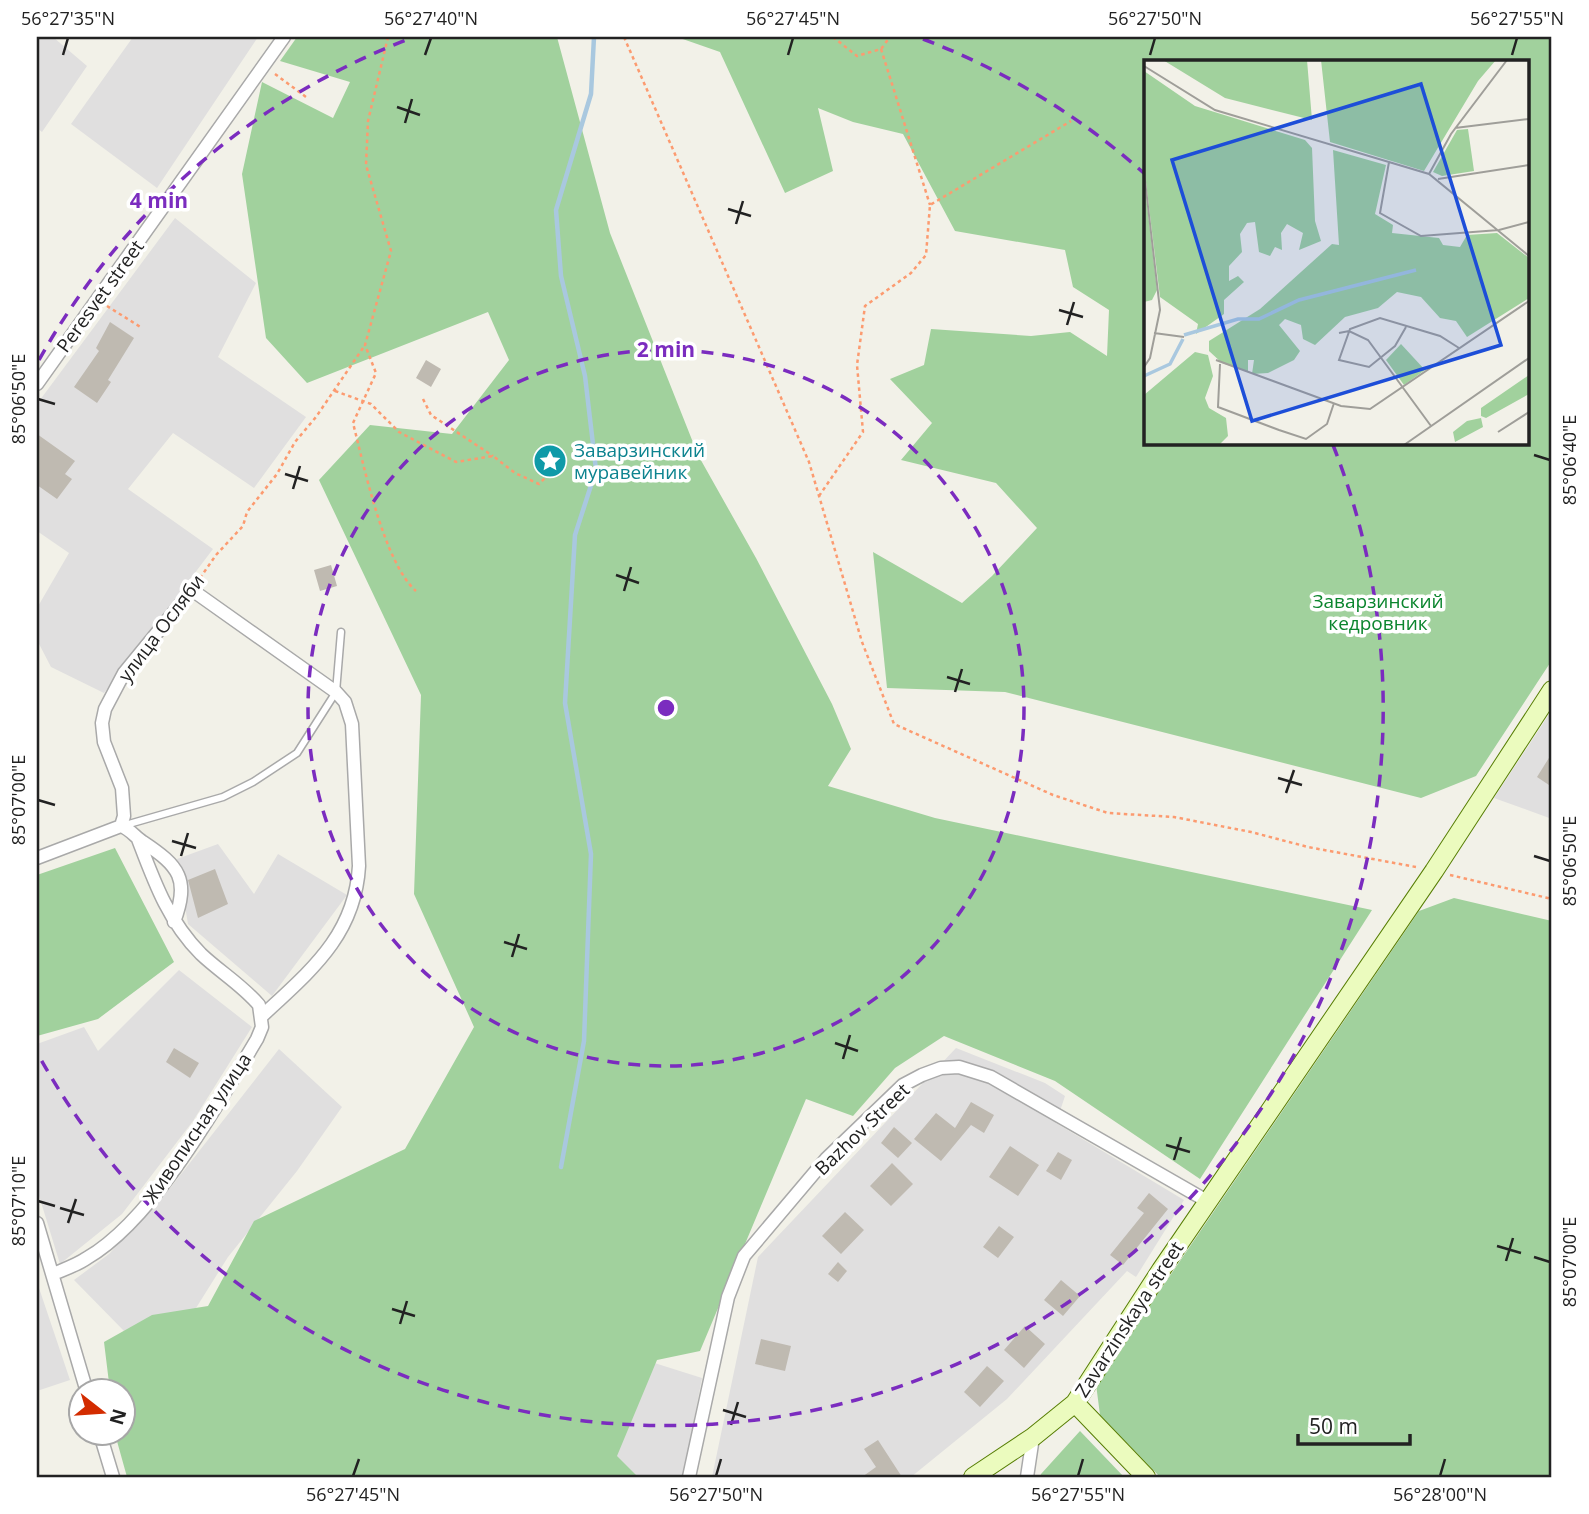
<svg xmlns="http://www.w3.org/2000/svg" width="1589" height="1514" font-family="'Open Sans',sans-serif">
  <style>
    .residential { fill: #e0dfdf }
    .forest { fill: #a1d19d; fill-rule: evenodd }
    .lines { fill: none; stroke-linecap: round; stroke-linejoin: round }
    .stream { stroke: #a9c8df; stroke-width: 4.5 }
    .building { fill: #bfbab1 }
    .lane-casing { stroke: #a9a9a9; stroke-width: 9 }
    .street-casing { stroke: #a9a9a9; stroke-width: 15 }
    .secondary-casing { stroke: #577e04; stroke-width: 20 }
    .path { stroke: #fc9b70; stroke-width: 2.5; stroke-dasharray: 3.5 3.5; stroke-linecap: butt }
    .lane { stroke: #fff; stroke-width: 6 }
    .street { stroke: #fff; stroke-width: 12 }
    .secondary { stroke: #ebfbbe; stroke-width: 18 }
    .ticks { fill: none; stroke: #222; stroke-width: 2.5 }
    .ring { fill: none; stroke: #7b2cbf; stroke-width: 3.5; stroke-dasharray: 12 9 }
    .labels { text-anchor: middle; dominant-baseline: central; stroke-width: 7; stroke-linejoin: round; paint-order: stroke }
    .street-label { font-size: 19px; fill: #222; stroke: #fff }
    .culture-label { font-size: 19px; fill: #0d838f; stroke: #fff; text-anchor: start }
    .park-label { font-size: 19px; fill: #0b852e; stroke: #fff }
    .inset-river { fill: none; stroke: #a9c8df; stroke-width: 3.5 }
    .inset-road { fill: none; stroke: #9f9e99; stroke-width: 2 }
    .view { fill: #1d4ed8; fill-opacity: 0.15; stroke: #1d4ed8; stroke-width: 3.5 }
    .inset-edge { fill: none; stroke: #222; stroke-width: 3.5 }
    .centre { fill: #7b2cbf; stroke: #fff; stroke-width: 3.5 }
    .ring-label { font-size: 21px; text-anchor: middle; font-weight: bold; fill: #7b2cbf; stroke: #fff; stroke-width: 7; stroke-linejoin: round; paint-order: stroke }
    .neatline { fill: none; stroke: #222; stroke-width: 2.5 }
    .ticks-label { font-size: 18px; text-anchor: middle; fill: #222 }
  </style>
  <rect width="100%" height="100%" fill="#f2f1e8"/>
  <path class="residential" d="M37 37H53L87 66 42 132 37 128Z
    M133 37H258L157 188 71 124Z
    M175 218 256 283 218 357 306 417 254 488 173 433 128 489 213 549 104 693 51 667 37 640V608L69 553 37 531V404Z
    M1552 710V819L1494 798Z
    M218 844 254 894 278 854 347 895 272 996 188 924 177 859Z
    M179 970 252 1027 193 1121 122 1214 60 1264 37 1189V1044L84 1027 98 1051Z
    M956 1048 1045 1083 1065 1096 1056 1123 1184 1200 1136 1277 1127 1271 1007 1399 911 1477H712L758 1257Z
    M279 1049 342 1107 297 1171 228 1257 191 1316 124 1331 74 1280 109 1254 171 1187Z
    M39 1288 70 1380 37 1391V1289Z
    M645 1360 702 1378 683 1477H632L599 1459Z"/>
  <path class="forest" d="M297 37H557L610 233 698 455 756 558 832 704 851 749 828 786 935 818 1372 910 1200 1179 1055 1081 944 1036 895 1068 853 1116 806 1099 700 1351 657 1360 617 1456 638 1477H127L115 1434H122V1392L110 1391 104 1342 152 1315 208 1306 254 1221 405 1149 474 1027 414 894 421 695 319 480 370 425 452 434 509 360 488 312 307 383 266 338 242 174 262 82 333 118 350 82 280 61Z
    M677 37H1552V660L1476 776 1421 798 1005 692 887 688 873 552 962 603 992 576 1037 528 996 483 901 460 932 423 890 379 924 365 931 329 1031 336 1070 332 1107 356 1109 310 1073 287 1065 250 955 231 903 134 853 122 818 108 833 171 785 193 720 52ZM1146 61H1528V443H1146Z
    M115 848 174 962 98 1019 37 1036V875Z
    M1454 898 1552 921V1477H1160L1100 1415 1096 1384 1419 911Z
    M1080 1431 1124 1477H1040L1041 1474Z"/>
  <g class="lines">
    <path class="stream" d="M561 1167 584 1041 591 854 565 703 575 535 596 470 585 376 561 276 556 210 591 94 594 37"/>
  </g>
  <path class="building" d="M110 322 134 338 108 380 111 382 97 403 74 387 99 351 96 348Z
    M426 360 441 369 431 387 416 378Z
    M37 434 75 461 65 474 72 479 57 499 37 485Z
    M331 565 337 586 320 591 314 570Z
    M1552 753V787L1537 777Z
    M215 869 228 904 198 918 188 880Z
    M174 1048 199 1063 190 1078 166 1062Z
    M971 1102 994 1115 984 1133 971 1125 941 1161 914 1139 936 1113 955 1128Z
    M894 1127 912 1143 898 1158 881 1143Z
    M1010 1146 1039 1165 1018 1196 989 1177Z
    M1058 1152 1072 1160 1061 1180 1046 1171Z
    M892 1163 913 1184 891 1206 870 1186Z
    M1149 1193 1168 1209 1123 1265 1110 1255 1144 1213 1137 1208Z
    M845 1212 864 1230 841 1254 822 1236Z
    M999 1226 1014 1237 998 1258 983 1247Z
    M838 1262 847 1271 838 1282 828 1274Z
    M1061 1280 1080 1296 1063 1316 1044 1300Z
    M1025 1326 1045 1344 1024 1368 1004 1350Z
    M761 1339 791 1346 785 1371 755 1364Z
    M987 1366 1004 1381 980 1407 964 1392Z
    M878 1440 902 1477H862L876 1467 864 1449Z"/>
  <g class="lines">
    <defs>
      <path id="lane" d="M122 826 223 797 253 782 297 753 336 692 341 632"/>
      <path id="street" d="M37 384 284 37
        M37 858 121 826
        M174 922C190 879 179 866 143 842 135 837 130 829 121 826L124 816 122 788 104 742 102 723 105 709 124 673 192 590 336 692 345 702 352 724 359 866C355 936 310 971 262 1016
        M37 1223 87 1392
        M53 1274C65 1269 77 1265 87 1258 153 1220 218 1104 257 1039L262 1027 259 1005C242 985 220 972 201 954 168 921 154 881 138 839
        M100 1434 113 1477
        M689 1477 728 1297 744 1256 826 1159 903 1085 922 1075 941 1068 959 1067 991 1077 1207 1201
        M1027 1477 1033 1437"/>
      <path id="secondary" d="M1075 1403 1146 1477
        M973 1477 1033 1437 1075 1403 1161 1270 1434 871 1552 690"/>
    </defs>
    <use href="#lane" class="lane-casing"/>
    <use href="#street" class="street-casing"/>
    <use href="#secondary" class="secondary-casing"/>
    <path class="path" d="M388 37 368 121 366 165 391 251 365 345 376 373 353 423C364 466 384 563 416 591
      M624 37 809 462 862 642 894 724 1053 795 1108 813 1174 817 1251 832 1308 847 1416 867
      M833 37 857 56 881 49 890 37
      M881 49 930 205
      M275 74 306 97
      M107 306 142 328
      M335 391 371 404 399 432 456 462 493 456 515 473 539 484 554 469
      M423 399 431 415 493 456
      M819 496 863 432 857 365 865 306 911 273 926 255 930 205 1071 121
      M200 578 216 555 243 526 247 512 277 474 295 442 316 417 365 345
      M1450 875 1552 899"/>
    <use href="#lane" class="lane"/>
    <use href="#street" class="street"/>
    <use href="#secondary" class="secondary"/>
  </g>
  <path class="ticks" d="M63 55 68 38M425 55 431 38M788 55 793 38M1150 55 1155 38M1512 55 1517 38M397 107 420 115M405 123 412 99M728 209 751 216M736 224 743 201M1059 310 1083 317M1067 325 1074 302M38 399 55 404M1534 455 1550 460M285 474 308 481M293 489 300 466M616 575 639 583M624 591 631 567M947 677 970 684M955 692 962 669M1278 778 1302 785M1286 793 1294 770M38 800 55 805M172 841 196 848M181 856 188 833M1534 856 1550 861M504 942 527 949M512 957 519 934M835 1043 858 1051M843 1059 850 1035M1166 1145 1190 1152M1174 1160 1181 1137M38 1201 55 1206M60 1208 84 1215M68 1223 76 1199M1497 1246 1521 1253M1534 1257 1550 1262M1506 1261 1513 1238M392 1309 415 1316M400 1324 407 1301M723 1410 746 1417M731 1425 738 1402M353 1476 359 1459M716 1476 721 1459M1078 1476 1083 1459M1440 1476 1445 1459"/>
  <g class="ring">
    <circle cx="666" cy="708" r="358"/>
    <path d="M39 360A717 717 0 0 1 409 39M923 39A717 717 0 0 1 1146 175M1333 445A717 717 0 0 1 39 1056"/>
  </g>
  <defs>
    <symbol id="sight-disc" viewBox="-11 -11 22 22"><circle r="9.5" fill="#0f9aa8" stroke="#fff"/><path d="M0-6L1.8-2.2L6-1.7L2.9 1.2L3.7 5.4L0 3.3L-3.7 5.4L-2.9 1.2L-6-1.7L-1.8-2.2Z" fill="#fff"/></symbol>
  </defs>
  <g fill-rule="evenodd">
    <use href="#sight-disc" x="531" y="442" width="38" height="38"/>
  </g>
  <g class="labels">
    <g class="street-label">
      <text transform="translate(100 296) rotate(-54)">Peresvet street</text>
      <text transform="translate(161 628) rotate(-53)">улица Осляби</text>
      <text transform="translate(197 1128) rotate(-56)">Живописная улица</text>
      <text transform="translate(862 1129) rotate(-44)">Bazhov Street</text>
      <text transform="translate(1129 1319) rotate(-57)">Zavarzinskaya street</text>
    </g>
    <g class="culture-label">
      <text x="574" y="450">Заварзинский<tspan x="574" dy="22">муравейник</tspan></text>
    </g>
    <g class="park-label">
      <text x="1378" y="601">Заварзинский<tspan x="1378" dy="22">кедровник</tspan></text>
    </g>
  </g>
  <g transform="translate(1144 60)">
    <rect width="385" height="385" fill="#f2f1e8"/>
    <path d="M19 0H163L168 60 81 38ZM177 0H352L334 21 280 111 186 82ZM0 11 51 46 161 80 168 88 171 161 177 181 155 190 159 173 143 164 137 173 138 190 131 187 126 196 115 192 111 162 103 163 96 174 98 192 85 206V221L94 216 100 222 80 240V254L52 274 54 264 16 237 0 106ZM324 69 330 111 298 116 289 112 313 70ZM189 90 242 105 231 154 249 165 248 173 295 178 299 185 316 187 323 175 353 173 385 198V238L323 277 312 261 296 258 277 237 253 232 234 248 201 257 171 285 159 279 157 265 141 259 135 265 156 291 150 300 124 313 108 314 110 300H104V312L78 303 65 291V281L116 249 188 184 195 185ZM0 119 13 230 8 240 0 242ZM257 284 281 310 260 325 242 300ZM51 292 64 295 69 316 61 338 65 348 82 358 84 376 75 385H1L0 335ZM385 315V334L342 358 337 356V348ZM337 358 339 367 311 382 309 372 323 361Z" fill="#a1d19d"/>
    <path class="inset-river" d="M40 275 94 259H115L155 240 272 210M0 316 26 304 39 279"/>
    <path class="inset-road" d="M0 6 71 50 285 114 385 196M311 68 385 59M245 102 236 153 277 176 355 170 385 162M0 112 16 250 6 298 0 307M285 114 307 74 363 0M294 119 385 105M262 267 251 286 225 307 195 300 206 269 236 258 296 276 315 288M10 273 40 277M195 273 205 271 224 280 287 366M72 300 197 346 226 349 385 241M76 304 74 347 135 370 162 379 183 364 190 343M354 372 385 352M260 385 385 298"/>
    <path class="view" d="M277 24 357 285 108 361 28 100Z"/>
    <rect width="385" height="385" class="inset-edge"/>
  </g>
  <circle cx="666" cy="708" r="10" class="centre"/>
  <g class="ring-label">
    <text x="159" y="208">4 min</text>
    <text x="666" y="357">2 min</text>
  </g>
  <rect width="1589" height="1514" fill="none" stroke="#ffffff" stroke-width="77"/>
  <g transform="translate(102 1412) rotate(107)"><circle r="33" fill="#ffffff" stroke="#a7a7a7" stroke-width="2"/>
  <path d="M0-5L12 26L0 18L-12 26Z" fill="#d32c00"/>
  <text y="-10" font-size="19" font-weight="bold" text-anchor="middle" fill="#222222">N</text>
  </g>
  <path d="M1298 1434v10h112v-10" fill="none" stroke="#222222" stroke-width="3.5"/>
  <text x="1309" y="1434" font-size="21" fill="#222222" stroke="#ffffff" stroke-width="5" paint-order="stroke">50 m</text>
  <rect x="38" y="38" width="1512" height="1438" class="neatline"/>
  <g class="ticks-label">
    <text x="68" y="25">56°27'35"N</text>
    <text x="431" y="25">56°27'40"N</text>
    <text x="793" y="25">56°27'45"N</text>
    <text x="1155" y="25">56°27'50"N</text>
    <text x="1517" y="25">56°27'55"N</text>
    <text transform="translate(19 399) rotate(-90)" y="6">85°06'50"E</text>
    <text transform="translate(1570 460) rotate(-90)" y="6">85°06'40"E</text>
    <text transform="translate(19 800) rotate(-90)" y="6">85°07'00"E</text>
    <text transform="translate(1570 861) rotate(-90)" y="6">85°06'50"E</text>
    <text transform="translate(19 1201) rotate(-90)" y="6">85°07'10"E</text>
    <text transform="translate(1570 1262) rotate(-90)" y="6">85°07'00"E</text>
    <text x="353" y="1501">56°27'45"N</text>
    <text x="716" y="1501">56°27'50"N</text>
    <text x="1078" y="1501">56°27'55"N</text>
    <text x="1440" y="1501">56°28'00"N</text>
  </g>
</svg>
